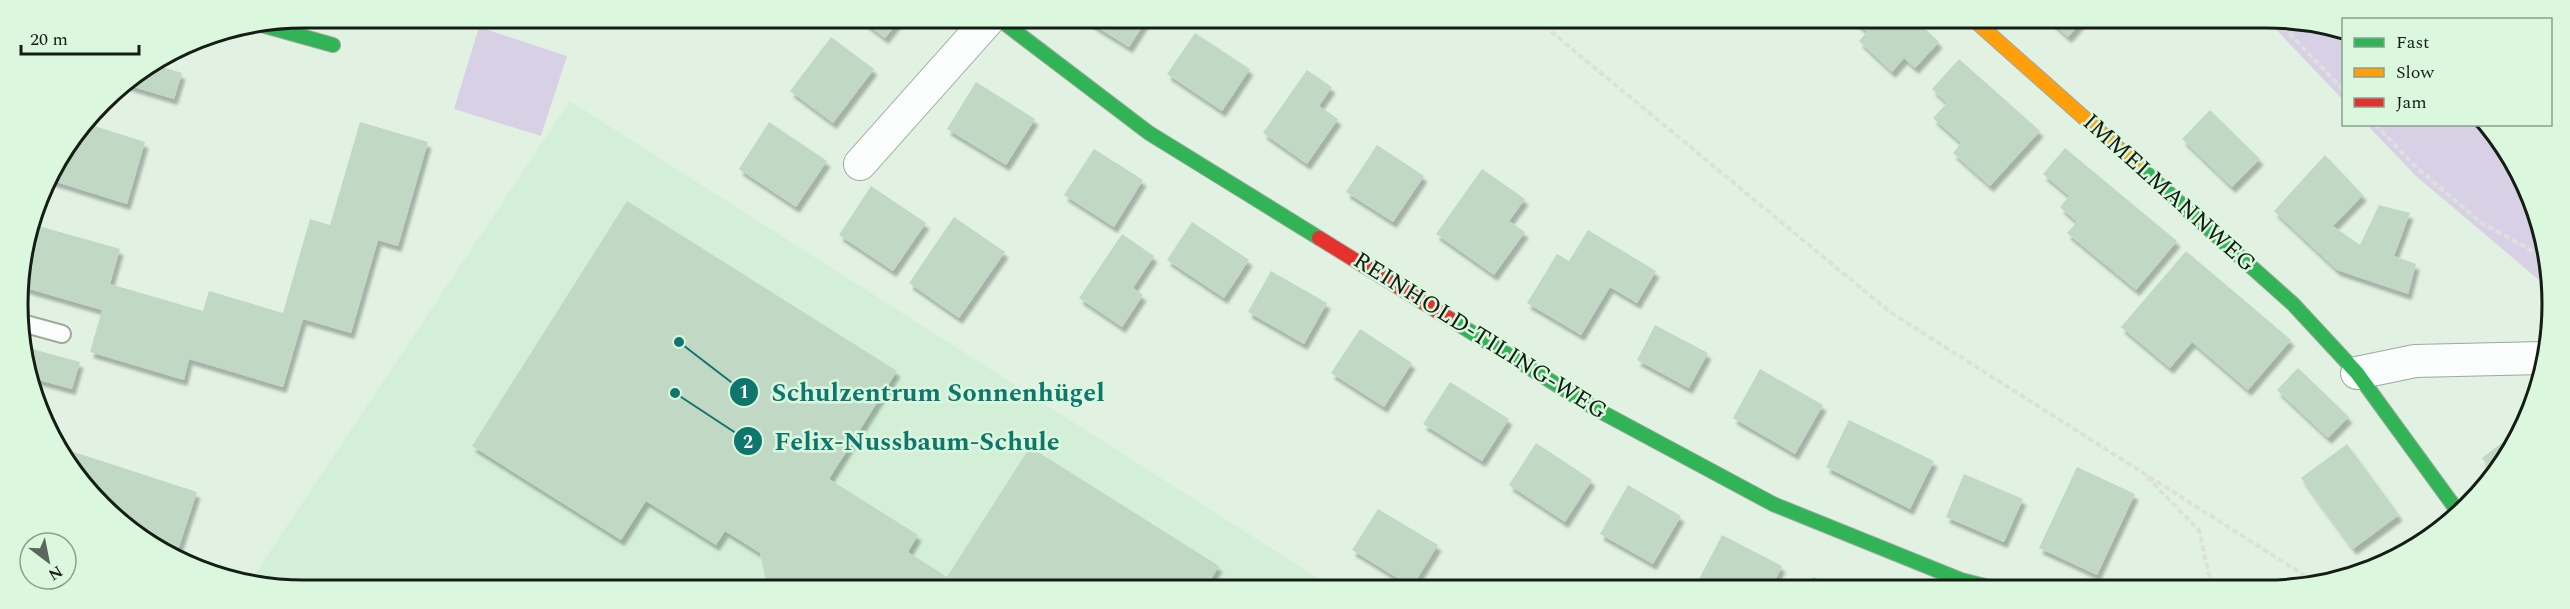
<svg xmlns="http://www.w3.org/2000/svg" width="2570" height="609" font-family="Spectral,serif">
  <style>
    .built { fill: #d4efd7 }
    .green { fill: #d8d1e6 }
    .building { fill: #c1d8c4; filter: url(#shadow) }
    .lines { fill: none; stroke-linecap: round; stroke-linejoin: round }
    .lane-casing { stroke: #9da99e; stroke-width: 20 }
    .street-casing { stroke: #9da99e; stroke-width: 34 }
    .fast-casing { stroke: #9da99e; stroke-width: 16 }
    .slow-casing { stroke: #9da99e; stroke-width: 16 }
    .jam-casing { stroke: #9da99e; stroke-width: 16 }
    .path { stroke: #dce1dc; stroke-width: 4; stroke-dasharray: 6 3; stroke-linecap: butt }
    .lane { stroke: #fafdfb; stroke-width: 16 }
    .street { stroke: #fafdfb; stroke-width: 32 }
    .fast { stroke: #30b455; stroke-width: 14 }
    .slow { stroke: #ff9f0a; stroke-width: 14 }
    .jam { stroke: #e5322d; stroke-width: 14 }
    .labels { text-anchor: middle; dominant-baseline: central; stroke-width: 5; stroke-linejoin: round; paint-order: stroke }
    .street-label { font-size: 24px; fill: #141e15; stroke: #dbf8de }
    .rim { fill: none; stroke: #141e15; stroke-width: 3 }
    .leader { fill: none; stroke: #0f766e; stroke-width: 2 }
    .callout-dot { fill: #0f766e; stroke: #dbf8de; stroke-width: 2 }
    .mark-label { font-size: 18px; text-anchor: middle; font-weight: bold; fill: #fff }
    .callout-label { font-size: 26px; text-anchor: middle; font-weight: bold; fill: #0f766e; stroke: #dbf8de; stroke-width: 5; stroke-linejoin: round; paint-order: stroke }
  </style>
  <defs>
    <filter id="shadow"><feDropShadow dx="3.5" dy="6" stdDeviation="1.5" flood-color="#0004"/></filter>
  </defs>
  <rect width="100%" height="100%" fill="#e1f2e3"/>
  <path class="built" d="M570 101 1335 589 267 588 249 583Z"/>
  <path class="green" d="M2267 20 2303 21 2343 34V100Z
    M479 27 567 56 541 136 454 109Z
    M2486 124 2493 130 2542 231 2546 286 2416 176 2367 125Z"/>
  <path class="building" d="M860 19H900L885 38Z
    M1084 19H1147L1129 47Z
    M1854 20H1916L1939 42 1915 68 1904 58 1892 72 1859 41 1867 32Z
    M2049 20H2083L2068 37Z
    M1195 33 1250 69 1222 111 1167 74Z
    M831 37 874 69 833 123 790 91Z
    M1959 59 2040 131 1990 186 1953 153 1961 143 1933 118 1947 103 1932 89Z
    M155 65 182 73 174 99 124 84Z
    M1307 70 1332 87 1319 106 1338 119 1307 164 1263 133Z
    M976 82 1035 119 1006 165 947 129Z
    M2210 110 2260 159 2232 187 2182 139Z
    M360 122 428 142 398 246 378 240 351 333 303 319 283 387 189 359 184 380 90 352 102 310 19 286 35 225 120 249 110 284 203 311 209 291 283 313 310 219 330 225Z
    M769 122 827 161 796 207 739 169Z
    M88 124 145 142 127 204 47 179Z
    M1377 145 1424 176 1393 222 1346 192Z
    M2065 148 2177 241 2136 290 2067 233 2077 222 2060 207 2069 196 2043 174Z
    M1094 149 1143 180 1114 227 1064 195Z
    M2325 155 2363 195 2333 226 2360 245 2379 205 2410 213 2394 256 2416 264 2408 294 2337 270 2274 211Z
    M1482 169 1525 199 1509 221 1525 232 1494 275 1436 234Z
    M871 186 926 223 893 271 839 235Z
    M627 201 897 371 829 479 918 535 908 552 947 577 1030 447 1219 566 1205 589H768L760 553 725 531 716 545 646 501 621 540 472 446Z
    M954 217 1005 252 959 318 909 283Z
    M1192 222 1249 260 1224 298 1167 260Z
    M1588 230 1656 271 1637 303 1610 287 1581 335 1527 303 1557 254 1569 261Z
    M1122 234 1154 256 1133 288 1143 295 1122 327 1079 298Z
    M2186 251 2291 340 2248 390 2192 342 2170 368 2121 327Z
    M1271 271 1327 303 1304 344 1248 312Z
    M1655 325 1708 353 1689 388 1637 360Z
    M1360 329 1412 363 1384 407 1331 373Z
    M25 347 80 362 72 389 28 377Z
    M2298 368 2349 417 2328 438 2277 390Z
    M1760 369 1823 405 1795 454 1733 418Z
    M1450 382 1509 419 1482 461 1423 424Z
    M1849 420 1934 461 1910 509 1826 467Z
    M2524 426 2522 432 2493 473 2482 458Z
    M1536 443 1592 480 1565 522 1509 485Z
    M2347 444 2399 515 2353 549 2301 478Z
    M74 452 197 492 179 547 140 534 97 496 98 494 77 479 70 464Z
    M2077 467 2135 494 2097 575 2039 548Z
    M1964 474 2023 499 2004 542 1946 517Z
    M1628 485 1681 516 1653 564 1600 534Z
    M1378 509 1438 545 1412 587 1352 550Z
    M1722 535 1782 566 1771 589H1694Z
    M1813 577 1844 588V589H1809Z"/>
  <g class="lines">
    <defs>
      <path id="lane" d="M22 323 62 334"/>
      <path id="street" d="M860 164 989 19
        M2357 373 2415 361 2545 358"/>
      <path id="fast" d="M999 19 1149 133 1319 238
        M265 26 333 45
        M2136 164 2293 304 2357 373 2459 513
        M1450 319 1596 409 1773 504 1961 580 1997 589"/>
      <path id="slow" d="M1974 20 2136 164"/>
      <path id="jam" d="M1319 238 1450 319"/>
    </defs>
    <use href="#lane" class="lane-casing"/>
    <use href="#street" class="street-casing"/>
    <use href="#fast" class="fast-casing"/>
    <use href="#slow" class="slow-casing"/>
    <use href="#jam" class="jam-casing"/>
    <path class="path" d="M1537 20 1890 312 2318 584
      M2277 20 2344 91
      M2375 124 2415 166 2480 222 2536 253 2544 255
      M2147 477 2199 530 2212 589"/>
    <use href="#lane" class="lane"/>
    <use href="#street" class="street"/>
    <use href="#fast" class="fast"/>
    <use href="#slow" class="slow"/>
    <use href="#jam" class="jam"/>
  </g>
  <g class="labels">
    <g class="street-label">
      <text transform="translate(2169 193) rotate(42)">IMMELMANNWEG</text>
      <text transform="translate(1480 336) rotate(32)">REINHOLD-TILING-WEG</text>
    </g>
  </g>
  <path d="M0 0H2570V609H0ZM304 28H2266A276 276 0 0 1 2542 304V304A276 276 0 0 1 2266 580H304A276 276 0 0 1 28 304V304A276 276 0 0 1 304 28Z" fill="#dbf8de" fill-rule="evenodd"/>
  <path class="rim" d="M304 28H2266A276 276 0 0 1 2542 304V304A276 276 0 0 1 2266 580H304A276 276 0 0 1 28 304V304A276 276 0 0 1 304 28Z"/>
  <path class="leader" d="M679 342L744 392M675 393L748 441"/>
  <g class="callout-dot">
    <circle cx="679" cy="342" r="6"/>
    <circle cx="675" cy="393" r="6"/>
    <circle cx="744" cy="392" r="15"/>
    <circle cx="748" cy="441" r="15"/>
  </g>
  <g class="mark-label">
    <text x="744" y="398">1</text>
    <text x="748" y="448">2</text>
  </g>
  <g class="callout-label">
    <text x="938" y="401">Schulzentrum Sonnenhügel</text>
    <text x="917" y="450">Felix-Nussbaum-Schule</text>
  </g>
  <rect x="2342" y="18" width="210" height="108" fill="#dbf8de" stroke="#8ba18e" stroke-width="1.5"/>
  <rect x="2354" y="38" width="30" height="9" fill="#30b455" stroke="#8ba18e" stroke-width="1.5"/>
  <text x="2396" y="48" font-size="18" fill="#141e15">Fast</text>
  <rect x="2354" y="68" width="30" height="9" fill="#ff9f0a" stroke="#8ba18e" stroke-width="1.5"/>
  <text x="2396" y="78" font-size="18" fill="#141e15">Slow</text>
  <rect x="2354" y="98" width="30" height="9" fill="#e5322d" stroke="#8ba18e" stroke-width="1.5"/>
  <text x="2396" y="108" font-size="18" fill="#141e15">Jam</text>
  <g transform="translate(48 561) rotate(148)"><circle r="28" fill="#dbf8de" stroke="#8ba18e" stroke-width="1.5"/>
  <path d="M0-4.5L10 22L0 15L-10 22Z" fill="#5c685d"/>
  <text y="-9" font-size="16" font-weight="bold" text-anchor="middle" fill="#141e15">N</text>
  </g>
  <path d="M21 45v9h118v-9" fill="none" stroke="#141e15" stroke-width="3"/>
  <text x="30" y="45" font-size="18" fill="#141e15" stroke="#dbf8de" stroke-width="4.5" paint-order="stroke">20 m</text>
</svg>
